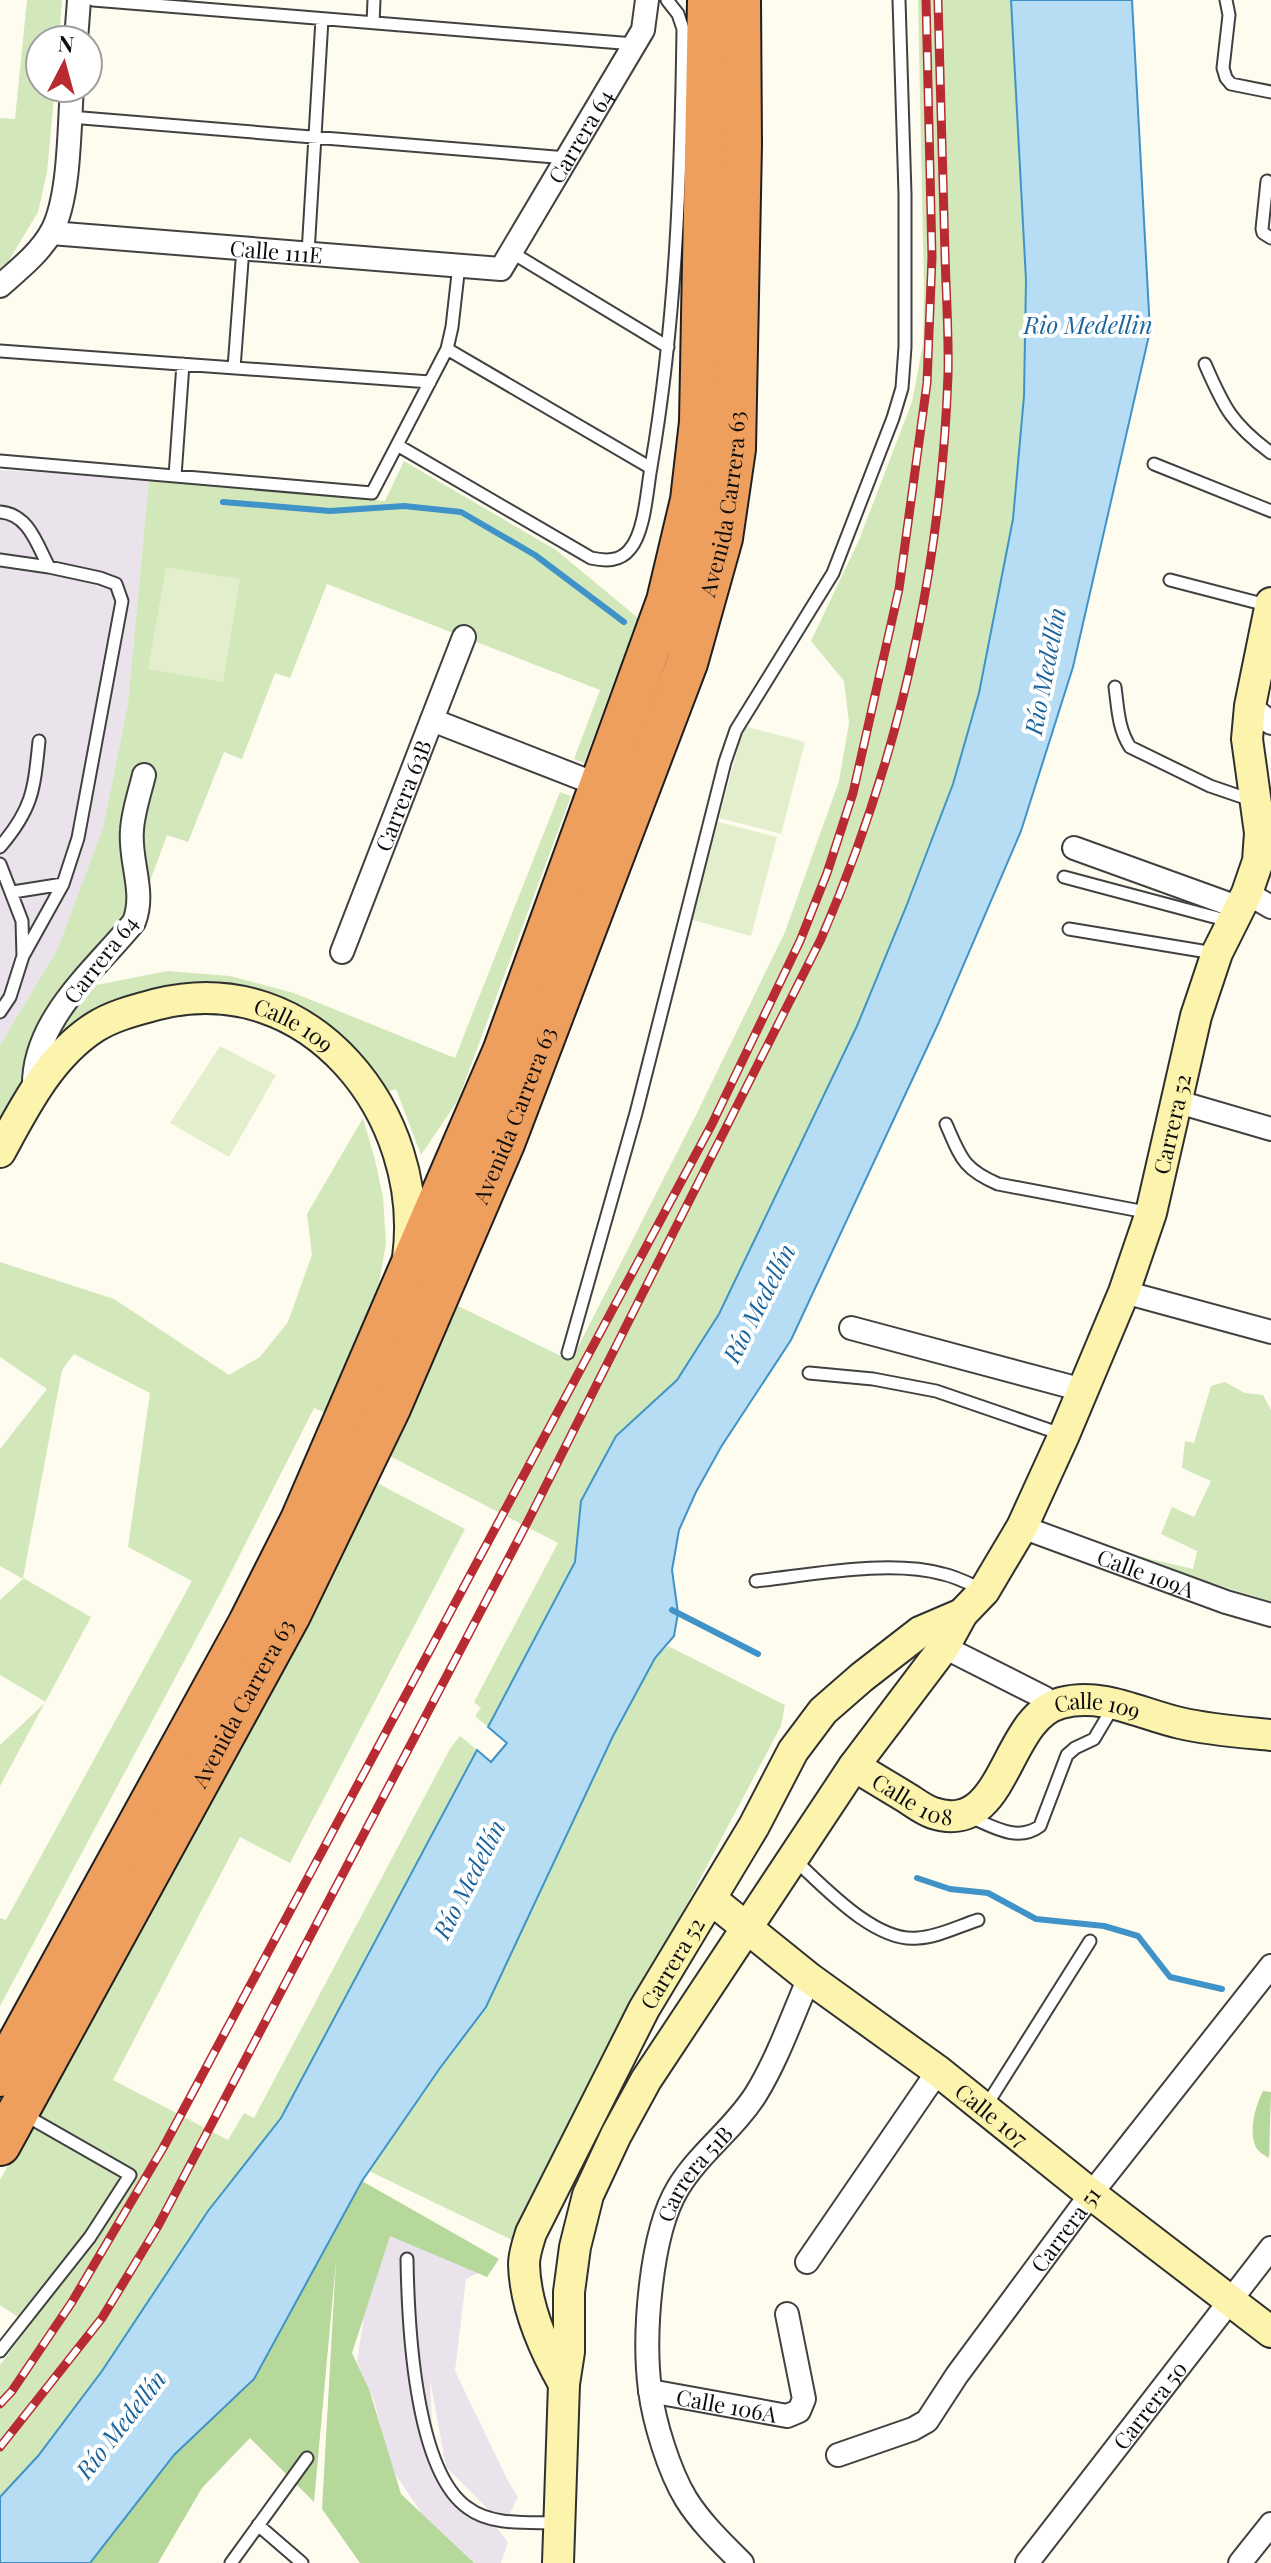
<svg xmlns="http://www.w3.org/2000/svg" width="1271" height="2563" font-family="'Playfair Display',serif">
  <style>
    .industrial { fill: #ebe3ec }
    .green { fill: #d2e8ba }
    .forest { fill: #b6d89a }
    .pitch { fill: #e3efcc }
    .water { fill: #b6ddf4; stroke: #3f93c8; stroke-width: 2 }
    .lines { fill: none; stroke-linecap: round; stroke-linejoin: round }
    .stream { stroke: #3f93c8; stroke-width: 6 }
    .lane-casing { stroke: #414141; stroke-width: 15 }
    .street-casing { stroke: #414141; stroke-width: 26 }
    .secondary-casing { stroke: #303030; stroke-width: 34 }
    .highway-casing { stroke: #1f1f1f; stroke-width: 44 }
    .lane { stroke: #fff; stroke-width: 11 }
    .street { stroke: #fff; stroke-width: 22 }
    .secondary { stroke: #fcf3ad; stroke-width: 30 }
    .highway { stroke: #ef9f5d; stroke-width: 40 }
    .rail-casing { stroke: #b92b32; stroke-width: 9 }
    .rail { stroke: #fff; stroke-width: 6; stroke-dasharray: 18; stroke-linecap: butt }
    .labels { text-anchor: middle; dominant-baseline: central; stroke-width: 8; stroke-linejoin: round; paint-order: stroke }
    .street-label { font-size: 22px; fill: #0e0e0e; stroke: #fff }
    .water-label { font-size: 24px; font-style: italic; fill: #1b649c; stroke: #fff }
  </style>
  <rect width="100%" height="100%" fill="#fefbef"/>
  <path class="industrial" d="M0 470 149 479 128 703 103 829 58 948 0 1045Z
    M389 2235 480 2272 466 2279 455 2371 508 2481 518 2497 504 2525 446 2467 430 2379 433 2451 439 2474 485 2513 508 2542 501 2563H474L433 2530 391 2468 374 2401 357 2362 365 2309Z"/>
  <path class="green" d="M27 0H62L59 40H40V88H55L47 172 38 212 8 262 0 268V118L15 119Z
    M918 0H1011L1026 280 1024 396 1013 519 979 693 953 784 906 907 857 1026 719 1314 678 1380 616 1436 581 1501 575 1562 488 1727 475 1716 481 1708 474 1702 558 1543 388 1455 458 1306 571 1361 697 1113 785 932 839 781 849 723 844 681 811 641 859 540 912 402 923 344 924 290Z
    M404 461 556 550 638 618 584 763 574 759 600 690 327 584 290 678 275 673 242 759 224 752 188 842 167 835 146 892 40 1033 24 1081 0 1121V1045L58 948 103 828 128 703 149 479 385 501Z
    M560 792 571 796 458 1100 421 1155 396 1089 384 1093 358 1058 211 989 43 1060 54 1029 91 986 168 971 230 976 294 993 455 1058Z
    M363 1118 375 1160 383 1197 386 1244 378 1289 324 1412 314 1408 220 1594 0 2006V1918L6 1920 192 1581 128 1547 150 1393 74 1354 62 1370 23 1578 91 1617 0 1786V1745L46 1702 0 1675V1600L23 1579 0 1566V1449L47 1389 0 1357V1262L114 1299 229 1375 260 1357 288 1322 312 1255 307 1214Z
    M1225 1382 1245 1393 1263 1395 1271 1410V1602L1104 1548 1193 1569 1197 1551 1161 1534 1172 1507 1194 1517 1211 1481 1182 1468 1185 1441 1194 1443 1211 1386Z
    M377 1483 465 1529 290 1863 240 1837 113 2080 228 2140 244 2113 254 2118 451 1747 460 1736 477 1750 281 2118 208 2211 102 2371 38 2456 0 2497V2365L30 2325 0 2305V2180L286 1664Z
    M668 1646 785 1705 781 1726 564 2136 512 2240 369 2171 440 2068 486 2007 613 1736 655 1658Z"/>
  <path class="forest" d="M1263 2091 1271 2092 1269 2158C1266 2156 1261 2154 1258 2150 1247 2136 1255 2106 1263 2091Z
    M362 2181 499 2259 487 2277 390 2236 352 2353 369 2389 401 2494 474 2563H360L322 2509 336 2261 314 2502 250 2438 202 2488 158 2563H90L174 2455 254 2379Z"/>
  <path class="pitch" d="M166 567 240 579 223 682 148 669Z
    M744 726 805 742 781 834 719 818Z
    M714 821 777 837 751 936 689 919Z
    M220 1046 276 1075 229 1157 170 1123Z"/>
  <path class="water" d="M1011 0H1132L1150 331 1073 667 1021 831 939 1022 791 1340 721 1447 696 1492 679 1530 672 1570 678 1613 674 1636 655 1658 613 1736 486 2007 440 2068 362 2181 254 2379 174 2455 90 2563H0V2497L38 2456 102 2371 208 2211 281 2118 477 1750 491 1762 507 1743 488 1727 575 1562 581 1501 616 1436 677 1380 719 1314 857 1026 906 907 953 784 979 693 1013 519 1024 396 1026 280Z"/>
  <g class="lines">
    <path class="stream" d="M223 502 330 511 404 506 461 512 535 555 624 622
      M672 1610 758 1654
      M917 1878 950 1889 988 1893 1036 1919 1104 1926 1138 1936 1170 1977 1222 1989"/>
    <defs>
      <path id="lane" d="M93 0 634 44
        M1226 0 1229 15 1223 68 1226 78 1231 84 1271 92
        M373 23 374 0
        M70 117 567 158
        M1267 181 1262 229 1263 233 1271 238
        M511 252 668 347
        M308 253 322 19
        M447 349 651 468
        M0 351 430 382
        M1205 364C1224 408 1232 424 1271 453
        M234 368 243 248
        M397 445 591 558C605 561 620 562 630 549 645 532 647 489 651 467 676 322 681 176 683 29L678 14 667 0
        M0 461 372 493 447 349 452 327 459 265
        M1154 464 1271 511
        M175 476 183 364
        M0 512C29 514 37 545 49 567
        M0 560 49 567 100 578 116 584 122 601 78 838 63 884 23 956 22 921 0 864
        M1170 580 1270 606
        M1115 687C1118 709 1118 728 1130 747L1210 786 1251 800
        M0 847C33 808 34 790 39 741
        M1064 877 1229 921
        M13 892 63 884
        M1069 929 1214 953
        M0 1012 10 997 23 956
        M946 1124C961 1158 963 1169 998 1184L1151 1213
        M568 1353 636 1113 725 762 736 730 833 573 893 418 902 388 905 347V194L899 0
        M809 1373 873 1379 936 1391 1064 1435
        M756 1581C811 1575 889 1559 943 1574 957 1577 970 1584 983 1590
        M968 1816C992 1826 1017 1843 1040 1826L1067 1755 1075 1748 1094 1739 1113 1707
        M796 1861C825 1888 876 1943 918 1938 938 1937 959 1926 978 1920
        M986 2106 1090 1941
        M407 2259C408 2321 414 2471 468 2508 492 2526 528 2522 557 2523
        M0 2351 90 2237 130 2175 25 2115
        M258 2525 302 2563
        M231 2563 307 2458"/>
      <g id="street">
        <path d="M76 40 79 0"/>
        <path id="s1" d="M51 233 501 269 643 30 647 0"/>
        <path d="M0 286C18 270 40 253 52 231 70 197 69 128 72 88"/>
        <path d="M1250 706 1271 723"/>
        <path d="M432 720 601 786"/>
        <path d="M1074 848 1240 908"/>
        <path d="M1247 893 1271 907"/>
        <path id="s2" d="M342 952 464 637"/>
        <path d="M34 1090C31 1021 94 971 134 922 146 892 129 861 132 830 133 812 140 792 144 775"/>
        <path d="M1175 1101 1271 1129"/>
        <path d="M1124 1292 1271 1332"/>
        <path d="M851 1328 1083 1390"/>
        <path id="s3" d="M1022 1527 1226 1602 1271 1615"/>
        <path d="M944 1647 1045 1698"/>
        <path d="M807 2262 938 2071"/>
        <path id="s4" d="M650 2391 787 2416 799 2411 804 2399 787 2314"/>
        <path id="s5" d="M838 2455 913 2429 927 2421 957 2375 1091 2194 1271 1966"/>
        <path id="s6" d="M742 2563C722 2543 701 2523 686 2499 669 2471 654 2422 650 2390 643 2336 650 2234 678 2188 699 2153 734 2129 756 2094 778 2058 792 2017 809 1978"/>
        <path id="s7" d="M1027 2563 1271 2248"/>
        <path d="M1240 2563 1271 2524"/>
      </g>
      <g id="secondary">
        <path id="s8" d="M0 1152C25 1106 50 1056 95 1027 114 1015 136 1010 158 1004 310 966 427 1115 408 1258"/>
        <path id="s9" d="M854 1766C872 1777 889 1787 907 1798 915 1803 924 1810 933 1813 1007 1837 1003 1718 1061 1703 1103 1692 1140 1714 1180 1723 1210 1730 1240 1732 1271 1735"/>
        <path id="s10" d="M711 1899 809 1978 938 2071 1091 2194 1271 2332"/>
        <path id="s11" d="M564 2384C544 2349 525 2306 524 2264 524 2254 528 2243 531 2233L644 2009 754 1826 793 1751 823 1711 862 1677 920 1632 962 1614"/>
        <path id="s12" d="M558 2563 564 2384 569 2352V2292L575 2247 588 2195 616 2135 646 2080 854 1766 944 1647 962 1614 984 1591 1022 1527 1064 1435 1124 1292 1151 1213 1196 1016 1217 953 1247 893 1258 861 1260 833 1247 739 1250 706 1271 603"/>
      </g>
      <g id="highway">
        <path d="M0 2076 249 1623 301 1520 503 1052 667 601 691 500 700 422 708 0"/>
        <path id="s13" d="M0 2145 290 1615 390 1408 505 1141 687 663 722 538 735 449 741 144 740 0"/>
      </g>
    </defs>
    <use href="#lane" class="lane-casing"/>
    <use href="#street" class="street-casing"/>
    <use href="#secondary" class="secondary-casing"/>
    <use href="#highway" class="highway-casing"/>
    <use href="#lane" class="lane"/>
    <use href="#street" class="street"/>
    <use href="#secondary" class="secondary"/>
    <use href="#highway" class="highway"/>
    <defs>
      <path id="rail" d="M0 2404 12 2391 72 2302 163 2148 712 1124 800 941 827 873 853 793 899 589 927 383 932 257 926 0
        M0 2447 102 2318 158 2226 527 1523 821 939C899 759 941 571 948 375 949 335 946 294 945 254 943 170 940 85 938 0"/>
    </defs>
    <use href="#rail" class="rail-casing"/>
    <use href="#rail" class="rail"/>
  </g>
  <g class="labels">
    <g class="street-label">
      <text stroke="none"><textPath href="#s1" startOffset="606">Carrera 64</textPath></text>
      <text stroke="none"><textPath href="#s1" startOffset="226">Calle 111E</textPath></text>
      <text stroke="none"><textPath href="#s13" startOffset="1800">Avenida Carrera 63</textPath></text>
      <text stroke="none"><textPath href="#s2" startOffset="168">Carrera 63B</textPath></text>
      <text transform="translate(100 959) rotate(-52)">Carrera 64</text>
      <text stroke="none"><textPath href="#s8" startOffset="368">Calle 109</textPath></text>
      <text stroke="none"><textPath href="#s13" startOffset="1152">Avenida Carrera 63</textPath></text>
      <text stroke="none"><textPath href="#s12" startOffset="1600">Carrera 52</textPath></text>
      <text stroke="none"><textPath href="#s3" startOffset="132">Calle 109A</textPath></text>
      <text stroke="none"><textPath href="#s13" startOffset="504">Avenida Carrera 63</textPath></text>
      <text stroke="none"><textPath href="#s9" startOffset="312">Calle 109</textPath></text>
      <text stroke="none"><textPath href="#s9" startOffset="68">Calle 108</textPath></text>
      <text stroke="none"><textPath href="#s11" startOffset="464">Carrera 52</textPath></text>
      <text stroke="none"><textPath href="#s10" startOffset="354">Calle 107</textPath></text>
      <text stroke="none"><textPath href="#s6" startOffset="428">Carrera 51B</textPath></text>
      <text stroke="none"><textPath href="#s5" startOffset="332">Carrera 51</textPath></text>
      <text stroke="none"><textPath href="#s4" startOffset="78">Calle 106A</textPath></text>
      <text stroke="none"><textPath href="#s7" startOffset="200">Carrera 50</textPath></text>
    </g>
    <g class="water-label">
      <text x="1088" y="324">Rio Medellin</text>
      <text transform="translate(1044 671) rotate(-79)">Río Medellín</text>
      <text transform="translate(758 1303) rotate(-63)">Río Medellín</text>
      <text transform="translate(468 1879) rotate(-63)">Río Medellín</text>
      <text transform="translate(120 2424) rotate(-52)">Río Medellín</text>
    </g>
  </g>
  <g transform="translate(64 64) rotate(6)"><circle r="38" fill="#ffffff" stroke="#9f9f9f" stroke-width="2"/>
  <path d="M0-6L14 30L0 20L-14 30Z" fill="#b92b32"/>
  <text y="-12" font-size="22" font-weight="bold" text-anchor="middle" fill="#0e0e0e">N</text>
  </g>
</svg>
